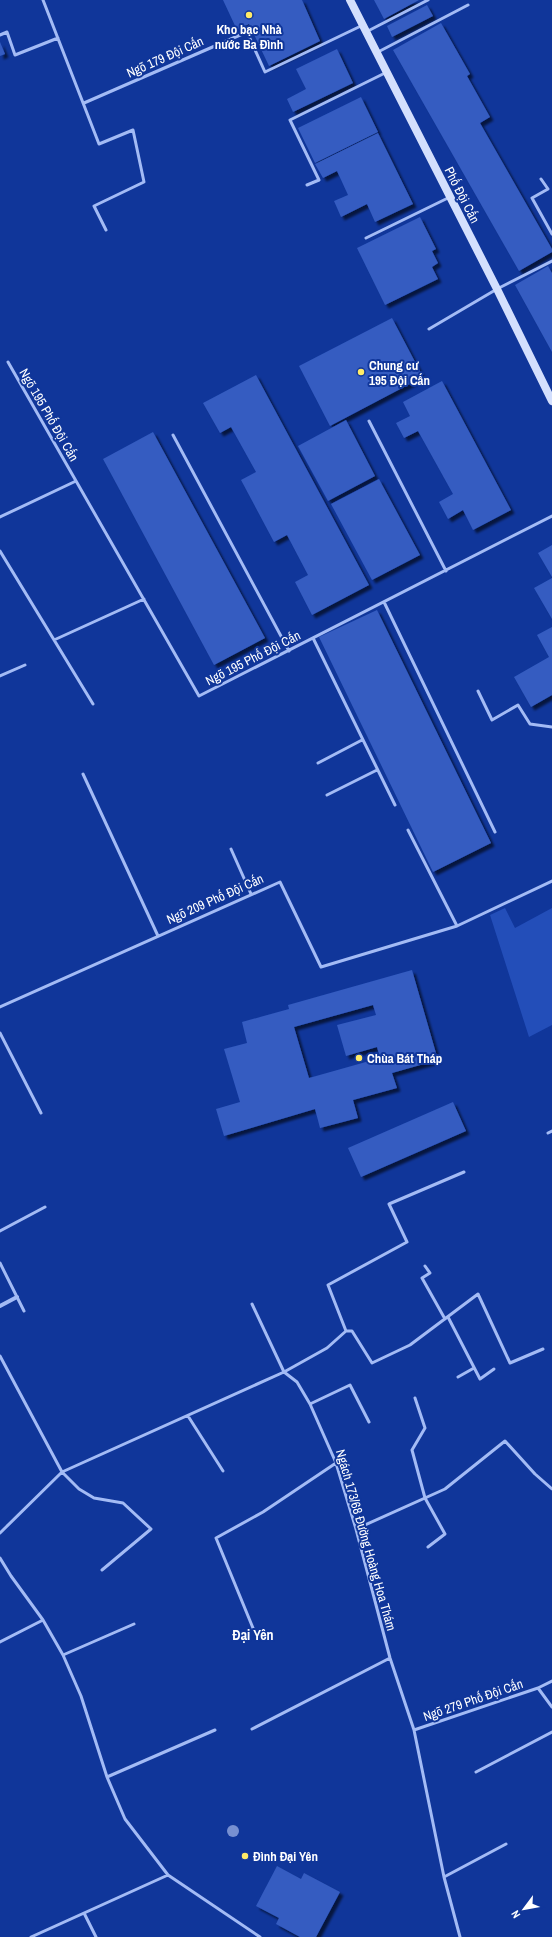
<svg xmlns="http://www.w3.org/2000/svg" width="552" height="1937" font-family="'Archivo Narrow',sans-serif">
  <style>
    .green { fill: #234eb9 }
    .building { fill: #345cc1; fill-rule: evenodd; filter: url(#shadow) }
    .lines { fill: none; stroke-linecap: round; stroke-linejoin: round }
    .lane { stroke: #a3bbf5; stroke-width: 3 }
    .street { stroke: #a3bbf5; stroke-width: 4 }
    .secondary { stroke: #d3dffd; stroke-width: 8 }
    .tree { fill: #7790d1 }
    .poi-dot { fill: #ffeb67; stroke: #10369a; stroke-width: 1.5 }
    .labels { text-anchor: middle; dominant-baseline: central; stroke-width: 4; stroke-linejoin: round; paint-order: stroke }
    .poi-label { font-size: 13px; font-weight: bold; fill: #fff; stroke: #10369a; text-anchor: start }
    .street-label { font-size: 13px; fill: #fff; stroke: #10369a }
    .neighbourhood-label { font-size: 14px; font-weight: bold; fill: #fff; stroke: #10369a }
  </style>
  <defs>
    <filter id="shadow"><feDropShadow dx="3.5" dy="3.5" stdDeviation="1" flood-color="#0009"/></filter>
  </defs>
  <rect width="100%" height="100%" fill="#10369a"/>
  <path class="green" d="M505 908 515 928 552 908V1025L529 1037 490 915Z"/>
  <path class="building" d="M223 0H302L320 41 269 66 249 24 237 30Z
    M374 0H419L384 19Z
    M427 5 433 16 392 37 387 26Z
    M441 23 470 74 467 76 490 117 480 123 552 249V252L519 271 393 50Z
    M0 42 5 54 0 56Z
    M337 49 353 83 293 112 287 99 306 89 296 69Z
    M361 97 378 132 315 163 298 128Z
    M378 133 413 204 375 222 367 204 341 217 334 201 348 195 337 171 323 178 315 164Z
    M420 217 436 249 432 251 438 263 432 267 438 279 385 305 357 248Z
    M548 266 552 273V352L515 285Z
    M392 318 423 377 330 426 299 366Z
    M256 375 369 585 312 615 295 582 308 575 287 535 274 542 241 480 256 472 231 427 220 433 203 403Z
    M442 381 511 510 473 530 463 510 448 519 439 502 453 494 418 431 404 438 396 423 410 416 403 402Z
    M346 420 375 476 328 501 298 446Z
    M153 432 265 638 214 665 103 459Z
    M379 479 420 555 372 580 331 504Z
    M552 545V577L538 553Z
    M552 578V619L534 588Z
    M377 610 491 843 433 872 319 637Z
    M552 627V695L531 707 514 677 549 657 537 635Z
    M412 970 438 1060 392 1073 397 1088 353 1100 358 1118 320 1128 315 1109 224 1136 216 1109 240 1102 224 1049 247 1043 242 1022 289 1009 288 1005ZM373 1005 376 1015 337 1025 346 1056 377 1047 380 1058 309 1078 294 1027Z
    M453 1102 466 1131 361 1177 348 1148Z
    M277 1866 301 1879 304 1873 340 1892 316 1937H300L276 1924 279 1918 256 1906Z"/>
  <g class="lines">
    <path class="lane" d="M43 0 99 144 133 130 144 182 94 206 106 230
      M366 32 428 0
      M0 35 7 32 15 55 58 38
      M378 52 468 5
      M84 103 247 32 265 72 363 25
      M541 179 548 189 532 198 552 234
      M307 185 319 180 290 120 385 73
      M366 238 450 197
      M429 329 497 289 552 261
      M8 362 199 696 552 516
      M369 421 446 571
      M173 435 289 651
      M0 517 76 481
      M0 551 93 704
      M384 602 495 832
      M313 638 395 805
      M54 640 144 599
      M0 676 25 665
      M478 691 492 720 518 705 530 724 552 727
      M318 763 362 740
      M83 774 158 936
      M327 795 377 770
      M408 830 457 926
      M231 849 251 894
      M0 1007 280 882 321 967 457 926 552 881
      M0 1033 41 1113
      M548 1133 552 1131
      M0 1231 45 1207
      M0 1263 24 1311
      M425 1266 430 1273 422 1278 445 1319
      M252 1304 284 1372 327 1348 346 1331H352L372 1363 410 1345 478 1294 510 1363 543 1349
      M448 1317 480 1379 494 1369
      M346 1331 328 1285 407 1242 389 1204 464 1172
      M0 1356 62 1472 79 1489 94 1498 123 1503 151 1529 102 1570
      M458 1377 474 1368
      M415 1398 425 1428 412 1450 425 1498 445 1534 428 1547
      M310 1404 350 1385 369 1422
      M188 1416 223 1471
      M356 1529 445 1489 505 1441 535 1474 552 1489
      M0 1533 62 1472 284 1372 297 1382 310 1404 336 1463 356 1529 390 1658 414 1730 444 1877 460 1937
      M0 1558 11 1576 43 1620 63 1655 81 1696 107 1777 125 1819 168 1875 260 1937
      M255 1633 216 1538 263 1512 336 1463
      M0 1642 43 1620
      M63 1655 134 1624
      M538 1688 552 1681
      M252 1729 390 1658
      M414 1730 538 1688 552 1707
      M476 1772 552 1732
      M107 1777 215 1730
      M444 1877 506 1844
      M84 1913 96 1937
      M31 1937 168 1875"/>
    <path class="street" d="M0 1306 17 1297"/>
    <path class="secondary" d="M350 0 497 289 552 401"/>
  </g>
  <circle class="tree" cx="233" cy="1831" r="6"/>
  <g class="poi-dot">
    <circle cx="249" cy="15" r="4"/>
    <circle cx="361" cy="372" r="4"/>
    <circle cx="359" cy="1058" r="4"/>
    <circle cx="245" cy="1856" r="4"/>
  </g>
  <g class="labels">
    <g class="poi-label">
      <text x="249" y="29" text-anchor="middle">Kho bạc Nhà<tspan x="249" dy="15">nước Ba Đình</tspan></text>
      <text x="369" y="365">Chung cư<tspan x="369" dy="15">195 Đội Cấn</tspan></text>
      <text x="367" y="1058">Chùa Bát Tháp</text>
      <text x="253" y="1856">Đình Đại Yên</text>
    </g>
    <g class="street-label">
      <text transform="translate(165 57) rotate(-24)">Ngõ 179 Đội Cấn</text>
      <text transform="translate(462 195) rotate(63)">Phố Đội Cấn</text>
      <text transform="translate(49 415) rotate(60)">Ngõ 195 Phố Đội Cấn</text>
      <text transform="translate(253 658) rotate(-27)">Ngõ 195 Phố Đội Cấn</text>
      <text transform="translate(215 899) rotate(-24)">Ngõ 209 Phố Đội Cấn</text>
      <text transform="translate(366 1540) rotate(74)">Ngách 173/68 Đường Hoàng Hoa Thám</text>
      <text transform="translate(473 1700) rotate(-19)">Ngõ 279 Phố Đội Cấn</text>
    </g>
    <g class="neighbourhood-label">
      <text x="253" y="1635">Đại Yên</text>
    </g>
  </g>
  <g transform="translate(524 1909) rotate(238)" stroke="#10369a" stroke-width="3" paint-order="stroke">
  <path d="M0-3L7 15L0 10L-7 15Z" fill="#ffffff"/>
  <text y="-6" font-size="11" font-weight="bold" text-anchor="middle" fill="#ffffff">N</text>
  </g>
</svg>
